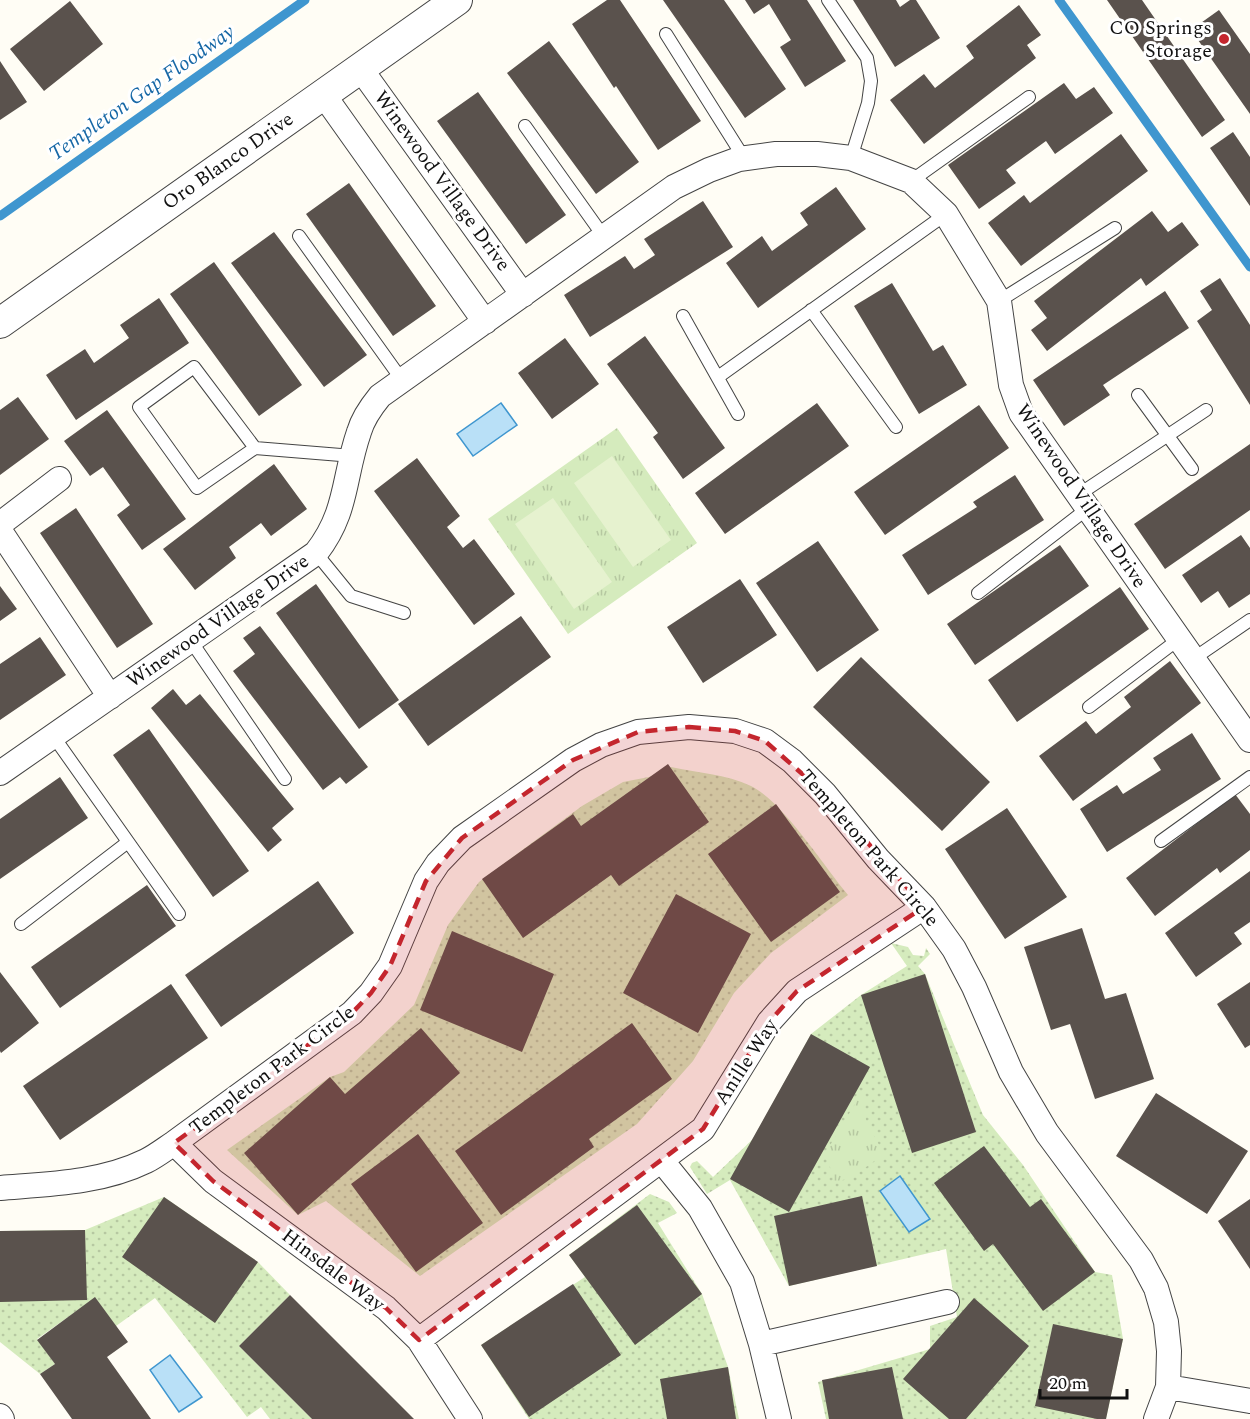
<svg xmlns="http://www.w3.org/2000/svg" width="1250" height="1419" font-family="Spectral,serif">
  <style>
    .grass { fill: url(#grass-dots) }
    .park { fill: url(#park-tufts) }
    .pitch { fill: #e6f2cf }
    .water { fill: #b9e0f7; stroke: #3f96cf; stroke-width: 1.5 }
    .lines { fill: none; stroke-linecap: round; stroke-linejoin: round }
    .stream { stroke: #3f96cf; stroke-width: 9 }
    .building { fill: #5a524d }
    .service-casing { stroke: #444; stroke-width: 14 }
    .minor-casing { stroke: #444; stroke-width: 26 }
    .tertiary-casing { stroke: #444; stroke-width: 32 }
    .service { stroke: #fff; stroke-width: 12 }
    .minor { stroke: #fff; stroke-width: 24 }
    .tertiary { stroke: #fff; stroke-width: 30 }
    .marked { fill: #c4262e; fill-opacity: 0.2; stroke: #c4262e; stroke-width: 4.5; stroke-dasharray: 12 8; stroke-linejoin: round }
    .poi-dot { fill: #c4262e; stroke: #fff; stroke-width: 2 }
    .labels { text-anchor: middle; dominant-baseline: central; stroke-width: 6; stroke-linejoin: round; paint-order: stroke }
    .poi-label { font-size: 20px; fill: #111; stroke: #fff; text-anchor: end }
    .street-label { font-size: 20px; fill: #111; stroke: #fff }
    .water-label { font-size: 21px; font-style: italic; fill: #1768a6; stroke: #fff }
  </style>
  <defs>
    <pattern id="grass-dots" width="8" height="8" patternUnits="userSpaceOnUse" patternTransform="scale(1.5)"><rect width="8" height="8" fill="#d5ebbd"/><path d="M2 2h.1M6 6h.1" fill="none" stroke="#b6c8a1" stroke-width="1.8" stroke-linecap="round"/></pattern>
    <pattern id="park-tufts" width="24" height="20" patternUnits="userSpaceOnUse" patternTransform="scale(1.5)"><rect width="24" height="20" fill="#d5ebbd"/><path d="M3 7l-1-3M5 7V3M7 7l1-3M15 17l-1-3M17 17v-4M19 17l1-3" fill="none" stroke="#b6c8a1"/></pattern>
  </defs>
  <rect width="100%" height="100%" fill="#fffdf5"/>
  <path class="grass" d="M671 767C697 773 726 774 751 786 783 802 824 866 848 895L771 953 734 993 693 1061 637 1124 420 1276 326 1201 298 1215 227 1150 330 1077 344 1072 414 1005 448 925 479 882 582 806 623 782 649 777Z
    M891 943 908 947 913 955 924 956 926 948 930 954 918 966 925 974 983 1115 1023 1165 1095 1272 1112 1275 1123 1339 1106 1419H826L818 1382 930 1349V1326L957 1317 946 1249 789 1286 730 1180 707 1194 690 1167 692 1163 697 1161 713 1177 753 1139 811 1034 861 995 907 966Z
    M650 1194 669 1202 677 1213 658 1223 702 1294 728 1367 739 1419H529L481 1345 585 1277 569 1255Z
    M164 1197 258 1262 290 1295 239 1346 312 1419H270L261 1407 247 1417 155 1298 116 1326 95 1298 37 1339 55 1364 40 1374 0 1342V1231L85 1230Z"/>
  <path class="park" d="M617 428 697 543 568 634 488 519Z
    M862 1092 866 1121 884 1154 851 1178 834 1182 826 1152Z"/>
  <path class="pitch" d="M612 456 671 540 633 567 574 483Z
    M553 498 612 582 574 609 515 524Z"/>
  <path class="water" d="M501 403 517 425 473 456 457 434Z
    M900 1176 930 1219 909 1232 880 1191Z
    M170 1355 202 1397 179 1412 150 1370Z"/>
  <g class="lines">
    <path class="stream" d="M1059 0 1250 267
      M0 216 305 0"/>
  </g>
  <path class="building" d="M607 0H620L701 121 658 150 616 86 614 88 572 24Z
    M663 0H724L786 89 745 118Z
    M745 0H807L846 61 805 87 780 47 791 40 769 4 754 14Z
    M853 0H896L900 7 910 0H916L940 38 895 67Z
    M1107 0H1142L1225 120 1202 137Z
    M70 1 103 44 44 91 10 49Z
    M1019 5 1041 35 1027 45 1036 58 924 144 890 100 924 74 935 88 974 58 966 46Z
    M1219 10 1250 54V114L1191 30Z
    M549 41 639 162 596 194 507 73Z
    M0 61 27 102 0 120Z
    M1064 83 1076 99 1094 87 1113 113 1055 154 1046 141 1006 170 1016 183 979 209 948 165Z
    M478 92 566 215 526 244 437 121Z
    M1233 132 1250 157V206L1210 148Z
    M1121 134 1148 171 1021 266 988 223 1024 195 1030 203Z
    M349 183 436 306 393 336 306 214Z
    M836 187 866 229 758 308 726 263 762 236 772 251 808 225 800 213Z
    M703 201 733 247 590 337 564 295 625 256 634 269 655 255 644 239Z
    M1152 211 1168 232 1182 222 1199 245 1146 286 1141 278 1047 351 1031 330 1047 318 1034 301Z
    M274 232 367 355 324 387 231 263Z
    M214 262 302 385 259 416 170 294Z
    M1220 278 1250 325V405L1197 321 1212 310 1200 291Z
    M892 283 933 351 943 345 967 385 919 414 854 306Z
    M1165 291 1189 328 1103 385 1110 395 1064 426 1033 380Z
    M159 298 189 343 76 420 46 375 85 349 94 363 129 338 120 325Z
    M645 336 725 448 683 479 653 437 658 433 607 364Z
    M565 338 599 384 552 419 518 373Z
    M18 397 49 439 0 475V410Z
    M817 403 849 446 725 534 695 493Z
    M979 405 1009 448 885 535 854 492Z
    M107 410 186 519 142 550 117 515 130 505 103 467 90 476 64 441Z
    M1250 444V510L1165 569 1134 524Z
    M417 458 460 516 447 527 463 548 474 539 515 594 474 625 374 491Z
    M274 464 307 509 271 536 261 523 229 547 236 558 195 590 163 549Z
    M1015 475 1044 520 928 595 902 555 977 507 973 502Z
    M76 508 153 624 117 648 40 533Z
    M1241 535 1250 548V594L1229 608 1218 591 1201 603 1182 575Z
    M818 541 879 630 817 672 756 583Z
    M1060 545 1089 586 975 665 947 624Z
    M740 579 777 635 703 683 667 627Z
    M316 584 399 700 359 729 276 613Z
    M0 586 17 609 0 621Z
    M1120 587 1149 629 1017 722 988 680Z
    M521 616 551 657 428 746 398 704Z
    M260 626 368 767 346 784 340 777 323 790 233 671 255 654 243 638Z
    M40 637 66 675 0 720V664Z
    M861 657 990 782 942 831 813 707Z
    M1170 661 1201 703 1073 801 1039 756 1086 721 1096 734 1131 707 1124 697Z
    M173 689 186 705 200 694 294 809 272 828 282 840 268 852 151 708Z
    M149 729 249 871 213 897 113 755Z
    M1192 733 1221 779 1107 852 1080 809 1117 785 1123 794 1161 770 1153 758Z
    M668 764 709 822 619 886 611 875 523 938 482 879 573 814 581 826Z
    M60 777 88 818 0 879V819Z
    M1235 794 1250 814V850L1220 873 1217 868 1155 916 1126 878Z
    M776 804 840 892 771 942 708 854Z
    M1007 808 1067 897 1005 939 945 849Z
    M1250 871V922L1234 933 1242 944 1196 977 1165 933Z
    M318 881 354 933 221 1027 185 975Z
    M147 885 176 926 60 1008 31 967Z
    M676 894 751 934 698 1033 623 993Z
    M1082 928 1105 999 1126 993 1154 1079 1095 1099 1070 1024 1051 1030 1024 947Z
    M452 931 554 974 522 1052 420 1010Z
    M0 972 39 1023 1 1053 0 1051Z
    M925 974 976 1132 912 1153 861 995Z
    M1250 982V1045L1245 1048 1217 1004Z
    M171 984 208 1038 60 1140 23 1086Z
    M632 1023 672 1079 589 1139 594 1147 501 1215 455 1151Z
    M421 1028 460 1073 298 1215 244 1153 330 1077 345 1094Z
    M811 1034 870 1067 789 1212 730 1179Z
    M1156 1093 1248 1151 1207 1214 1116 1156Z
    M418 1134 483 1223 416 1272 351 1184Z
    M984 1146 1030 1207 1041 1199 1095 1272 1043 1311 993 1244 984 1251 934 1183Z
    M862 1196 877 1266 789 1286 774 1216Z
    M164 1197 258 1262 215 1323 122 1257Z
    M1250 1199V1269L1218 1221Z
    M637 1205 702 1294 635 1345 569 1255Z
    M85 1230 87 1300 0 1302V1231Z
    M573 1284 621 1355 529 1417 481 1345Z
    M290 1295 414 1419H312L239 1346Z
    M95 1297 128 1342 107 1357 151 1419H72L40 1374 55 1364 37 1340Z
    M974 1298 1029 1346 966 1419H949L903 1379Z
    M1053 1324 1123 1339 1106 1419H1097L1035 1406Z
    M728 1367 736 1419H667L660 1379Z
    M892 1367 903 1419H829L822 1380Z"/>
  <g class="lines">
    <defs>
      <path id="service" d="M828 0 867 58 871 81 868 103 851 158
        M666 34 744 158
        M525 126 604 237
        M911 181 1029 97
        M299 236 402 380
        M999 301 1115 228
        M811 310 896 427
        M683 316 738 414
        M718 377 946 214
        M1138 395 1192 469
        M255 448 197 488 139 407 194 367 255 448 353 456
        M1078 495 1206 410
        M316 553 351 596 404 613
        M978 593 1087 509
        M191 641 285 779
        M1193 659 1250 620
        M1089 707 1179 639
        M54 737 179 914
        M1161 841 1250 777
        M21 924 128 842"/>
      <path id="minor" d="M360 68 523 295
        M323 94 485 322
        M0 524 59 479
        M0 531 110 697
        M0 773 316 553C348 512 343 478 359 432 363 418 371 407 380 396L674 187 709 170 739 159 776 154H817L851 158 911 181 946 214 999 301 1011 385 1021 413 1250 740
        M174 1143 213 1181 386 1308 419 1340 470 1419
        M662 1161 700 1208 742 1282 761 1344 779 1419
        M0 1188C49 1184 101 1183 146 1161 156 1156 165 1149 174 1143L352 1013 371 993 390 966 426 881 438 863 462 838 573 760 601 745 638 732 689 727 735 731 765 741 792 761 825 794 878 859 924 907 954 949 974 987 1011 1072 1047 1133 1141 1260 1156 1288 1166 1322 1169 1351 1168 1387 1156 1419
        M419 1340 703 1129 769 1022 797 991 924 907
        M761 1344 947 1302
        M1168 1387 1250 1401
        M0 1416 2 1419"/>
      <path id="tertiary" d="M0 323 457 0"/>
    </defs>
    <use href="#service" class="service-casing"/>
    <use href="#minor" class="minor-casing"/>
    <use href="#tertiary" class="tertiary-casing"/>
    <use href="#service" class="service"/>
    <use href="#minor" class="minor"/>
    <use href="#tertiary" class="tertiary"/>
  </g>
  <path class="marked" d="M689 727 735 731 765 741 825 794 924 907 797 991 769 1022 703 1129 419 1340 386 1308 213 1181 174 1143 352 1013 371 993 390 966 426 881 462 838 573 760 638 732Z"/>
  <circle class="poi-dot" cx="1224" cy="39" r="6"/>
  <g class="labels">
    <g class="poi-label">
      <text x="1212" y="28">CO Springs<tspan x="1212" dy="23">Storage</tspan></text>
    </g>
    <g class="street-label">
      <text transform="translate(228 161) rotate(-35)">Oro Blanco Drive</text>
      <text transform="translate(442 181) rotate(54)">Winewood Village Drive</text>
      <text transform="translate(1081 496) rotate(56)">Winewood Village Drive</text>
      <text transform="translate(218 621) rotate(-35)">Winewood Village Drive</text>
      <text transform="translate(869 848) rotate(49)">Templeton Park Circle</text>
      <text transform="translate(746 1062) rotate(-57)">Anille Way</text>
      <text transform="translate(272 1070) rotate(-37)">Templeton Park Circle</text>
      <text transform="translate(333 1270) rotate(37)">Hinsdale Way</text>
    </g>
    <g class="water-label">
      <text transform="translate(142 93) rotate(-35)">Templeton Gap Floodway</text>
    </g>
  </g>
  <path d="M1040 1389v9h87v-9" fill="none" stroke="#111111" stroke-width="3"/>
  <text x="1049" y="1389" font-size="18" fill="#111111" stroke="#ffffff" stroke-width="4.5" paint-order="stroke">20 m</text>
</svg>
